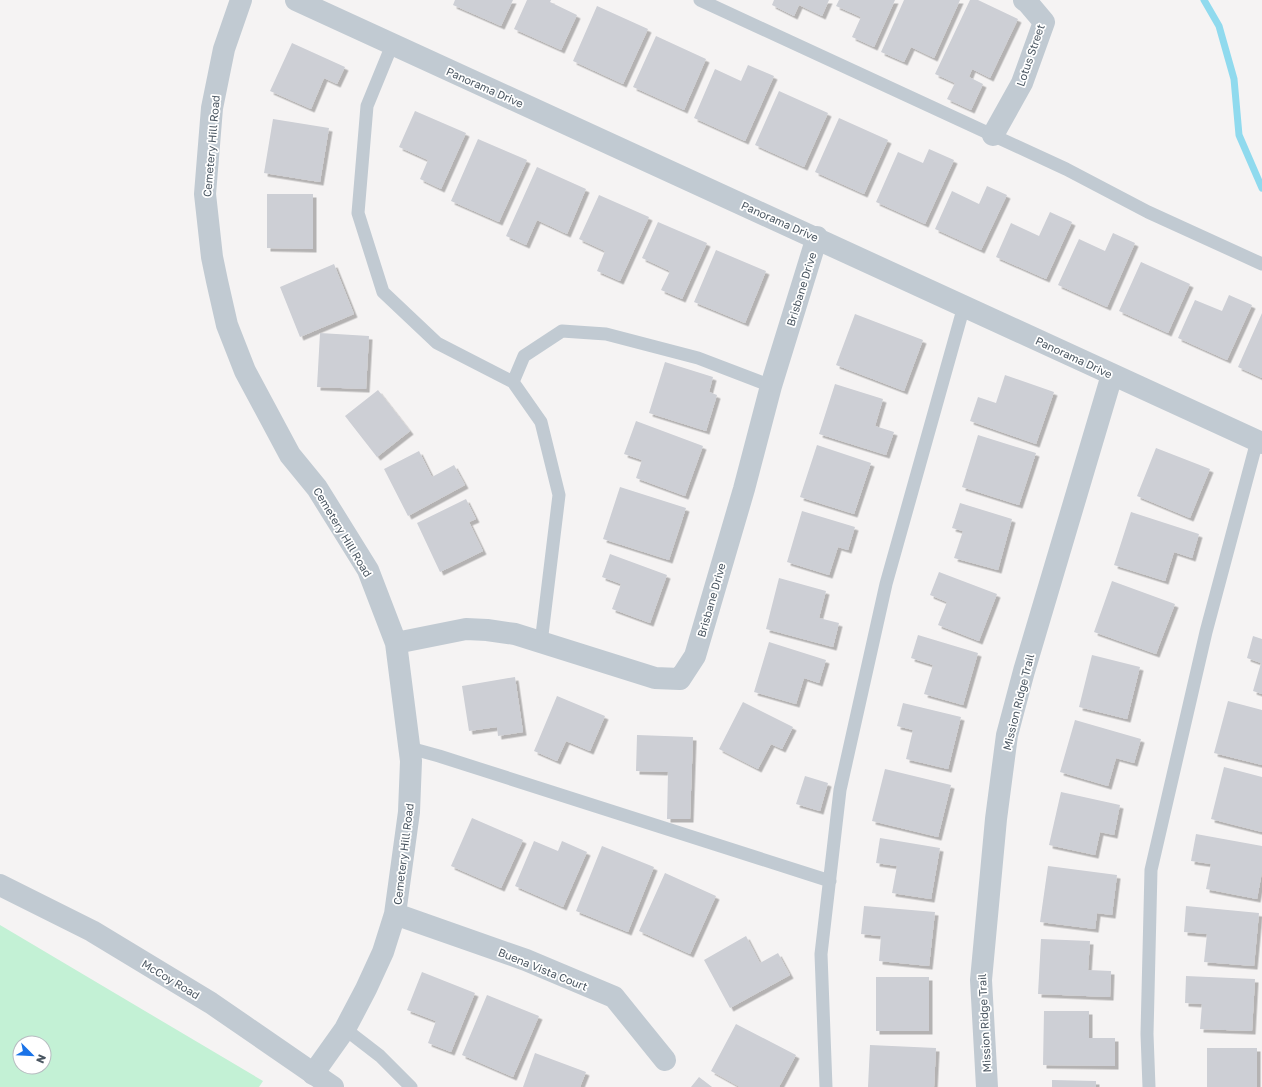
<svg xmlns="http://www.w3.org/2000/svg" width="1262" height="1087" font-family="'Golos Text',sans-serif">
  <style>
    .green { fill: #c3f1d5; fill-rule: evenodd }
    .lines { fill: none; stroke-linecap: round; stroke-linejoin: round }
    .stream { stroke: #90daee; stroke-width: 7 }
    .building { fill: #cdcfd5; filter: url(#shadow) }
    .service { stroke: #c1cad2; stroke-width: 13 }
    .minor { stroke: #c1cad2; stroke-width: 22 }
    .tertiary { stroke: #c1cad2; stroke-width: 22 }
    .labels { text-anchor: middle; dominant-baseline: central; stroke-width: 3.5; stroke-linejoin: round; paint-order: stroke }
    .street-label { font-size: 11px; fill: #4a5661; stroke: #fff }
  </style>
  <defs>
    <filter id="shadow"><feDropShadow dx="3.5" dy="3.5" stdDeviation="0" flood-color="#0004"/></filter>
  </defs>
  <rect width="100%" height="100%" fill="#f5f3f3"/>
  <path class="green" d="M0 925 263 1081 259 1087H0ZM20 1043H44V1067H20Z"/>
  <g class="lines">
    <path class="stream" d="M1204 0 1219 26 1234 79 1239 135 1262 188"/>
  </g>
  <path class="building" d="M455 0H513L501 26 453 5Z
    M527 0H551L550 2 577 15 561 50 514 29Z
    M774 0H829L822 16 799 5 794 16 772 5Z
    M839 0H895L874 47 852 37 861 17 836 6Z
    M904 0H960L934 58 911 47 904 62 881 52Z
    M970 0H978L1018 19 990 78 972 69 969 77 983 84 971 110 947 99 955 83 935 74Z
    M597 6 648 29 623 84 573 61Z
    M656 36 706 59 684 110 633 87Z
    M292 43 345 67 337 84 324 78 311 109 270 91Z
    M748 65 774 76 745 141 694 118 715 69 741 81Z
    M779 91 828 113 804 167 755 145Z
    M415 111 466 133 441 189 420 179 428 160 399 147Z
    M839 118 888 140 864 194 815 172Z
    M273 119 329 128 320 182 264 173Z
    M478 139 527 160 499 222 451 201Z
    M929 149 954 160 925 224 876 202 898 152 923 163Z
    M537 167 586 189 567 234 537 220 526 245 506 236Z
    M987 186 1007 195 981 250 935 229 952 191 979 204Z
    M267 194H313V249L267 248Z
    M599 195 649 217 620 281 597 271 605 251 579 239Z
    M1050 212 1072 222 1046 279 996 257 1011 223 1039 236Z
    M658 222 707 243 682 299 661 290 670 271 642 258Z
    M1113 233 1135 243 1107 307 1058 285 1079 239 1105 251Z
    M716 250 766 271 745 323 694 302Z
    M1141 262 1190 284 1168 333 1119 311Z
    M334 264 354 314 300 337 280 287Z
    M1229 295 1252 305 1227 360 1178 338 1195 300 1222 311Z
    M1262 313V378L1238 367Z
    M855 314 923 340 904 391 836 365Z
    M320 333 369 336 366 389 317 387Z
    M665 362 713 377 709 392 717 395 706 431 649 413Z
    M1005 375 1054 392 1036 444 970 421 978 397 996 403Z
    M835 384 883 399 875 426 894 432 886 455 819 434Z
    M378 390 410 431 377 457 345 416Z
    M636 421 703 446 685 496 636 478 642 460 624 454Z
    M978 435 1036 453 1019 505 962 487Z
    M817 445 871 463 854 514 800 497Z
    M1156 448 1210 469 1190 518 1137 496Z
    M419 451 432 477 454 465 465 485 408 516 384 469Z
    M620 487 686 508 669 560 603 539Z
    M466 499 476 519 469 522 483 551 440 572 417 523Z
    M960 503 1012 519 998 570 954 558 963 531 952 528Z
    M802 511 855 527 848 550 838 547 829 575 787 562Z
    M1131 512 1199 534 1192 558 1174 552 1165 581 1114 565Z
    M610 554 667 575 650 623 612 609 621 584 602 577Z
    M939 572 997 594 979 641 938 625 947 602 930 595Z
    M779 578 826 591 819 618 839 623 833 647 766 629Z
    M1112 581 1175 604 1156 654 1094 632Z
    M918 635 978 653 963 705 924 694 933 665 911 658Z
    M1253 636 1262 639V694L1253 691 1261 663 1247 658Z
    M769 642 826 660 819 683 804 678 796 704 754 692Z
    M1092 655 1140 667 1127 719 1079 707Z
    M515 677 523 732 498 736 497 727 469 731 462 686Z
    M557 696 605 716 590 751 566 741 557 761 534 751Z
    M1228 701 1262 710V765L1214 753Z
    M743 702 793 727 782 749 771 744 758 769 719 749Z
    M903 703 961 717 948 769 906 759 913 730 897 726Z
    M1075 720 1141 739 1134 763 1116 758 1108 786 1060 772Z
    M637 735 693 737 690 819H667L668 772 636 771Z
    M1224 767 1262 777V832L1211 819Z
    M885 769 951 785 938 837 872 821Z
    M805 776 828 783 820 811 796 804Z
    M1061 792 1120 805 1114 835 1100 832 1095 855 1049 845Z
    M472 818 523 840 501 888 451 866Z
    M1196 834 1262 846V872L1257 899 1206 889 1211 864 1191 861Z
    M880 838 940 848 931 899 892 893 897 866 876 863Z
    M534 841 558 851 562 841 587 852 563 907 515 886Z
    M602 846 654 867 628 932 576 911Z
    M1048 866 1117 875 1112 915 1097 913 1095 929 1040 922Z
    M665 873 716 896 690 954 639 931Z
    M864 906 935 912 929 966 879 961 881 936 861 934Z
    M1186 906 1259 913 1254 966 1204 962 1207 934 1184 932Z
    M746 936 760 963 778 953 790 975 730 1008 704 960Z
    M1041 939 1090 941 1088 970 1111 971 1110 997 1038 994Z
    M422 972 475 993 451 1052 428 1043 436 1021 407 1010Z
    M1186 976 1255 979 1252 1031 1200 1029 1202 1004 1185 1003Z
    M876 977H929V1031H876Z
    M487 995 539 1016 513 1077 462 1055Z
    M1044 1011H1089V1038H1115V1066L1043 1065Z
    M736 1024 796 1055 779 1087H740L711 1071Z
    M870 1045 936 1048 934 1087H868Z
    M1207 1048H1257V1087H1207Z
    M535 1053 586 1072 580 1087H523Z
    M699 1077 712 1087H691Z
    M1052 1080 1096 1081V1087H1052Z"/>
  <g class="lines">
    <path class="service" d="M700 0 1066 169 1148 212 1262 264
      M392 45 367 106 358 213 383 292 437 343 513 382
      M541 643 559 495 541 422 513 382 524 356 562 331 606 334 698 358 771 386
      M410 748 439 756 830 881
      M345 1029 380 1056 411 1087
      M826 1087 821 954 840 790 886 584 964 306
      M1149 1087 1147 1034 1151 870 1206 632 1257 441"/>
    <path class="minor" d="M241 0 224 49 212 108 205 194 212 257 217 281 227 325 245 371 290 455 317 488 368 570 396 643 411 761 409 812 395 914 383 952 366 989 345 1029 313 1074
      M296 0 1262 443
      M993 135 1022 83 1044 22 1027 2 1024 0
      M396 643 466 629 487 630 515 634 655 678 680 679 695 656 744 489 771 386 817 237
      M395 914 526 960 614 997 665 1060
      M987 1087 981 980 996 819 1007 735 1024 671 1112 375"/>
    <path class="tertiary" d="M0 885 92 931 211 1003 333 1087"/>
  </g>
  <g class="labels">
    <g class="street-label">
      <text transform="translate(1030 55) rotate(-71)">Lotus Street</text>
      <text transform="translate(485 87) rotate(24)">Panorama Drive</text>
      <text transform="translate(211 146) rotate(-85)">Cemetery Hill Road</text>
      <text transform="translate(780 221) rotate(24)">Panorama Drive</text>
      <text transform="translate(801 289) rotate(-73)">Brisbane Drive</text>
      <text transform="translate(1074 357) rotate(25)">Panorama Drive</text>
      <text transform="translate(343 532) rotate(59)">Cemetery Hill Road</text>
      <text transform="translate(711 600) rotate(-74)">Brisbane Drive</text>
      <text transform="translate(1018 702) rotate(-76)">Mission Ridge Trail</text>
      <text transform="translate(403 854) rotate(-83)">Cemetery Hill Road</text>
      <text transform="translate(543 969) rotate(22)">Buena Vista Court</text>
      <text transform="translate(171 979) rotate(31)">McCoy Road</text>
      <text transform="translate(984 1023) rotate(-93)">Mission Ridge Trail</text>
    </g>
  </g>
  <g transform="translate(32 1055) rotate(114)"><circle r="19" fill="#ffffff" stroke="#b7bbc0"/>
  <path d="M0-3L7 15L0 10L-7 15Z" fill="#1a73e8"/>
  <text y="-6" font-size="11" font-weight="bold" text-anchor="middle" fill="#4a5661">N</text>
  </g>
</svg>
